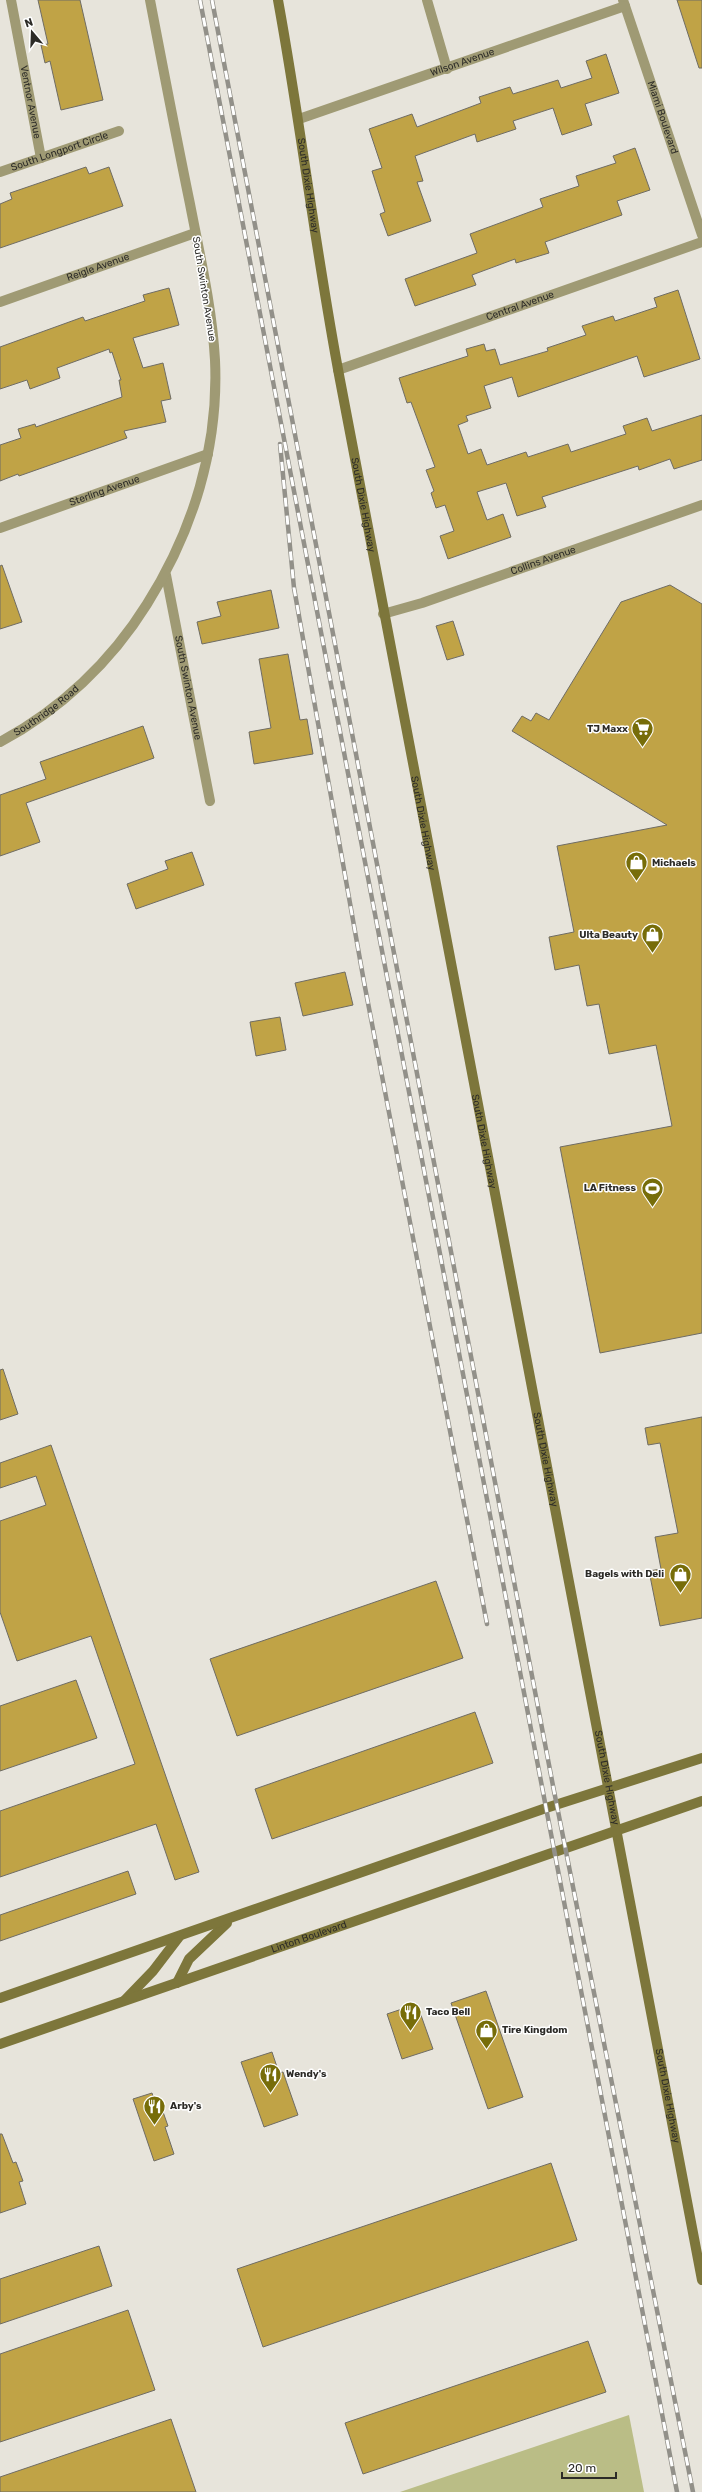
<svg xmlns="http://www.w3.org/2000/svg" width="702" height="2492" font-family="Rubik,sans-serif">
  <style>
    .green { fill: #babd86 }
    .building { fill: #c0a346; stroke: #6f6c64 }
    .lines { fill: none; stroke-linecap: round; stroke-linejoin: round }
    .street { stroke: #9f9a74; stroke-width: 10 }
    .secondary { stroke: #7d763b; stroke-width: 10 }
    .rail-casing { stroke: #929089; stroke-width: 4.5 }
    .rail { stroke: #fff; stroke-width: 3; stroke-dasharray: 9; stroke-linecap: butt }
    .labels { text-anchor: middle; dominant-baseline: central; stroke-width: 3; stroke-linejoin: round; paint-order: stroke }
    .street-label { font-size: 10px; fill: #2c2b27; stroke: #fff }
    .poi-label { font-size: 10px; font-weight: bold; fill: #2c2b27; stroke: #fff; text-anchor: start }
  </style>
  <rect width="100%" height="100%" fill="#e7e4db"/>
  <path class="green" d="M629 2415 644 2492H400Z"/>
  <path class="building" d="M38 0H80L103 100 61 110 50 61 45 63 41 45 48 44Z
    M677 0H702V68H699Z
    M606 54 619 93 585 104 592 125 562 135 553 108 513 121 516 129 477 142 475 134 415 156 423 181 417 182 431 221 388 236 380 214 385 212 372 171 382 168 369 129 412 114 417 127 481 103 479 97 510 87 513 94 558 80 561 88 592 78 586 61Z
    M635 148 650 190 617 201 622 215 545 242 549 253 516 263 515 259 472 275 476 285 415 306 405 279 477 253 470 234 543 207 540 199 579 186 576 176 616 163 613 156Z
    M86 167 89 174 109 167 123 206 0 248V204L12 199 10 193Z
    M169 288 179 325 133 338 143 368 163 363 171 399 161 401 166 422 124 431 127 438 19 476 18 474 0 481V445L21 438 18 429 35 424 36 427 122 397 119 380H121L112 352 110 353 109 349 57 368 60 378 30 389 27 380 0 389V347L83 317 85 321 145 301 143 295Z
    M678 290 700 359 644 377 637 356 518 397 512 377 484 386 491 408 466 416 468 421 458 425 468 454 481 449 487 465 526 452 528 457 568 444 571 452 626 434 623 426 647 418 652 431 702 415V460L674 469 670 459 639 470 638 466 542 497 546 507 517 516 506 483 477 492 487 520 503 514 511 537 448 559 440 536 454 531 445 505 436 508 431 493 434 491 426 470 435 467 411 402 407 403 399 378 468 356 466 349 484 344 486 351 495 349 500 365 548 351 547 348 586 335 582 326 613 316 615 321 657 307 654 298Z
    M2 565 22 622 0 629V566Z
    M670 585 702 604V1333L600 1353 560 1147 672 1126 656 1045 609 1054 599 1004 587 1006 579 965 555 970 549 937 574 932 557 846 667 825 512 731 522 716 531 721 536 713 549 720 621 602Z
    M271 590 279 628 202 644 197 622 221 616 217 602Z
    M453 621 464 655 447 660 436 626Z
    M288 654 300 720 307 719 313 754 254 764 249 732 271 728 259 659Z
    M143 726 154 758 26 803 40 842 0 856V795L46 779 40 762Z
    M192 852 204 885 136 909 127 884 168 869 165 861Z
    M345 972 353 1005 303 1016 295 983Z
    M280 1017 286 1050 256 1056 250 1022Z
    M3 1369 18 1414 0 1420V1370Z
    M702 1417V1618L660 1626 649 1571 661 1569 655 1537 678 1533 660 1443 648 1445 645 1428Z
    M51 1445 199 1872 175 1880 156 1824 0 1877V1811L135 1764 91 1636 17 1661 0 1612V1521L46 1505 36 1476 0 1488V1463Z
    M436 1581 463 1658 237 1736 210 1659Z
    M76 1680 97 1738 0 1771V1706Z
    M475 1712 493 1763 272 1839 255 1789Z
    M128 1871 136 1894 0 1941V1915Z
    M486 1991 523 2097 488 2109 451 2003Z
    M417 2004 433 2049 402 2059 387 2014Z
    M272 2052 279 2073 283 2072 298 2115 264 2127 241 2062Z
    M152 2093 158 2111 162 2109 168 2126 165 2127 174 2154 154 2161 133 2099Z
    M0 2134H2L13 2163 16 2162 23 2181 19 2182 26 2204 0 2213Z
    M551 2163 577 2240 263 2347 237 2269Z
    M99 2246 112 2286 0 2324V2279Z
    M128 2310 155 2390 0 2442V2354Z
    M588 2341 606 2392 363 2474 345 2423Z
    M171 2419 196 2492H0V2477Z"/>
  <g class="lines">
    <g class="street">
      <path id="s1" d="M11 0 41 158"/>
      <path d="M427 0 447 69"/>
      <path id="s2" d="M623 0 702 235"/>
      <path id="s3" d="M299 119 625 6"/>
      <path id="s4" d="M0 172 119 131"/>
      <path id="s5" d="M0 302 195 233"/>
      <path id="s6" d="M338 370 702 242"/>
      <path id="s7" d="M0 528 208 454"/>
      <path id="s8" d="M166 575 210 801"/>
      <path id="s9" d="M383 614 422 603 702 505"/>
      <path id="s10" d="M0 742C60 710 111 662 147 604 193 531 219 447 215 360 212 307 200 256 190 204 176 136 163 68 150 0"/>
    </g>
    <g class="secondary">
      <path id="s11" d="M278 0C301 126 316 254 340 380 456 1014 584 1646 702 2280"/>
      <path d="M177 1983 189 1959 227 1923"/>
      <path d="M0 1998 546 1808 702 1758"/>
      <path d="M125 2000 153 1971 179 1937"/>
      <path id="s12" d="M0 2044 702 1801"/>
    </g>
    <defs>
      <path id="rail" d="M200 0 677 2492
        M212 0 554 1791 693 2492
        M280 444 294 588 364 982 487 1624"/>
    </defs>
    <use href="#rail" class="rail-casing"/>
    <use href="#rail" class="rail"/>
  </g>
  <defs>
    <symbol id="supermarket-pin" viewBox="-11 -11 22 30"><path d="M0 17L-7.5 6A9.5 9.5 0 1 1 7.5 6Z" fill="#776d09" stroke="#fff"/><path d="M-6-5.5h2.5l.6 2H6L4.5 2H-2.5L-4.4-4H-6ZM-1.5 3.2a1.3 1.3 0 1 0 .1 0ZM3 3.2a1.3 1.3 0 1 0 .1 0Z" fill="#fff"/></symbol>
    <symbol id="shop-pin" viewBox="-11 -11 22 30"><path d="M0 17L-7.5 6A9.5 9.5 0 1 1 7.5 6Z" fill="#776d09" stroke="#fff"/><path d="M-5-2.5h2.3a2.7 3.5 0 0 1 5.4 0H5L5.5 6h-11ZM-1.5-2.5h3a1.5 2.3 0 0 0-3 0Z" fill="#fff"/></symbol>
    <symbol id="stadium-pin" viewBox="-11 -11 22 30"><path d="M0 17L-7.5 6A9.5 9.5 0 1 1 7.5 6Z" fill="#776d09" stroke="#fff"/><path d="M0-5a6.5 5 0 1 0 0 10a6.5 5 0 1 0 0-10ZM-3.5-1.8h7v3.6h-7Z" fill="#fff"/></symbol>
    <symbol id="restaurant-pin" viewBox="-11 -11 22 30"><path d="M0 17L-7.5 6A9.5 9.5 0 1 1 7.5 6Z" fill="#776d09" stroke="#fff"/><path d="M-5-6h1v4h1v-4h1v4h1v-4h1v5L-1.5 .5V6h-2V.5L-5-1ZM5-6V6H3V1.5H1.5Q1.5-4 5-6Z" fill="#fff"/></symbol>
  </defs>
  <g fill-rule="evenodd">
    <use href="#supermarket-pin" x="630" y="716" width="25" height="34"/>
    <use href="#shop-pin" x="624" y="850" width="25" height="34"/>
    <use href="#shop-pin" x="640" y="922" width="25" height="34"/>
    <use href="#stadium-pin" x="640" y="1176" width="25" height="34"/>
    <use href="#shop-pin" x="668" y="1562" width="25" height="34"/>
    <use href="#restaurant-pin" x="398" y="2000" width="25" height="34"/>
    <use href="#shop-pin" x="474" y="2018" width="25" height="34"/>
    <use href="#restaurant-pin" x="258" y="2062" width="25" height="34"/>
    <use href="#restaurant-pin" x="142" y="2094" width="25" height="34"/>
  </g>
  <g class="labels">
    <g class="street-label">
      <text stroke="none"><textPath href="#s3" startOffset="173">Wilson Avenue</textPath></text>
      <text stroke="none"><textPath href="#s1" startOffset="104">Ventnor Avenue</textPath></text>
      <text stroke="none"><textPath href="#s2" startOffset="124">Miami Boulevard</textPath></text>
      <text stroke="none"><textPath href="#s4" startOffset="63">South Longport Circle</textPath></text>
      <text stroke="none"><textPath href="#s11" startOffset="188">South Dixie Highway</textPath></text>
      <text stroke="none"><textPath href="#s5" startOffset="104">Reigle Avenue</textPath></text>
      <text transform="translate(204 289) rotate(81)">South Swinton Avenue</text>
      <text stroke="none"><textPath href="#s6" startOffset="193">Central Avenue</textPath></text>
      <text stroke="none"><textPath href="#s7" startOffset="111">Sterling Avenue</textPath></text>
      <text stroke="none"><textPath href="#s11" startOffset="512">South Dixie Highway</textPath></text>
      <text stroke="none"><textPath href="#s9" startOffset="169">Collins Avenue</textPath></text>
      <text stroke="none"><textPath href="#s8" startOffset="115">South Swinton Avenue</textPath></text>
      <text stroke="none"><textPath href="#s10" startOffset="56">Southridge Road</textPath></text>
      <text stroke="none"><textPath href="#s11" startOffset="836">South Dixie Highway</textPath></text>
      <text stroke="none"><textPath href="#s11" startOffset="1160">South Dixie Highway</textPath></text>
      <text stroke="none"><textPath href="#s11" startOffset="1484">South Dixie Highway</textPath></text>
      <text stroke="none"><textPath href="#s11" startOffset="1808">South Dixie Highway</textPath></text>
      <text stroke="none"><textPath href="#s12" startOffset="327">Linton Boulevard</textPath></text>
      <text stroke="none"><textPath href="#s11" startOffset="2132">South Dixie Highway</textPath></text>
    </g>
    <g class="poi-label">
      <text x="628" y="729" text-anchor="end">TJ Maxx</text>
      <text x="652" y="863">Michaels</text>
      <text x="638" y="935" text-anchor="end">Ulta Beauty</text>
      <text x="636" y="1188" text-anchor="end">LA Fitness</text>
      <text x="664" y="1574" text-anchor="end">Bagels with Deli</text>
      <text x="426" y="2012">Taco Bell</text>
      <text x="502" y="2030">Tire Kingdom</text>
      <text x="286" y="2074">Wendy's</text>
      <text x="170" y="2106">Arby's</text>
    </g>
  </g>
  <g transform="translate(32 32) rotate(341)" stroke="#ffffff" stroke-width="3" paint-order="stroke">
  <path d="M0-3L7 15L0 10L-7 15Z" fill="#2c2b27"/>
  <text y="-6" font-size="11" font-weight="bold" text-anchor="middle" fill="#2c2b27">N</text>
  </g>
  <path d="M562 2472v6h54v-6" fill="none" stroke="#2c2b27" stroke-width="2"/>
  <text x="568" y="2472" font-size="12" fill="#2c2b27" stroke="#ffffff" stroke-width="3" paint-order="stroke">20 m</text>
</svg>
